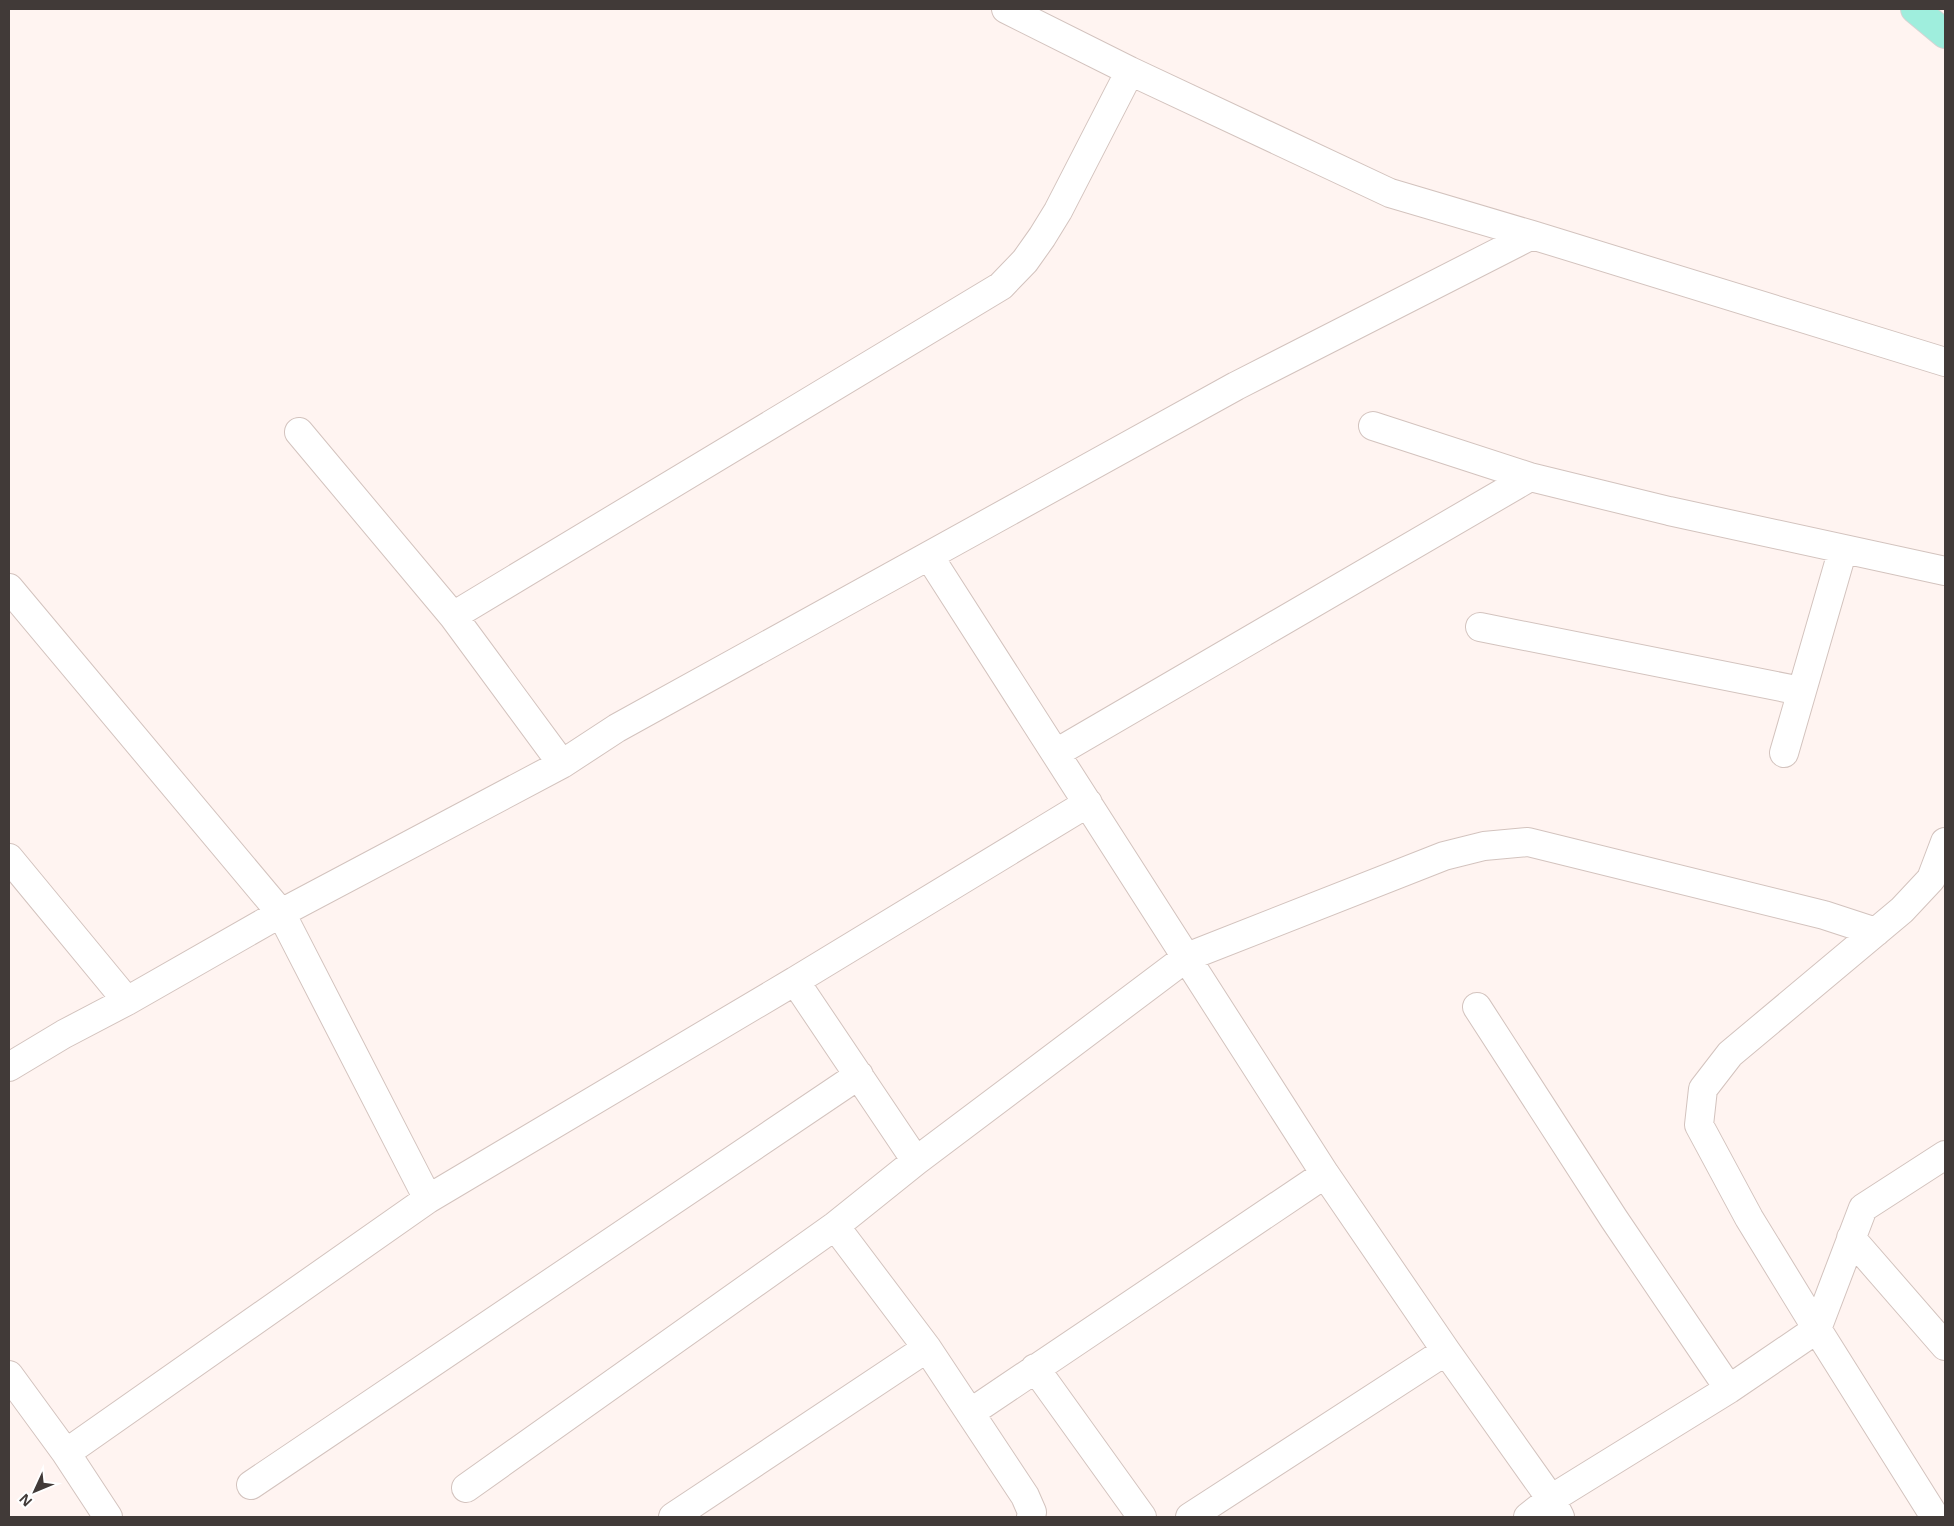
<svg xmlns="http://www.w3.org/2000/svg" width="1954" height="1526" font-family="'Noto Sans',sans-serif">
  <style>
    .lines { fill: none; stroke-linecap: round; stroke-linejoin: round }
    .minor-casing { stroke: #d3c3be; stroke-width: 30 }
    .major-casing { stroke: #d5d4d3; stroke-width: 30 }
    .minor { stroke: #fff; stroke-width: 28 }
    .major { stroke: #9feedd; stroke-width: 28 }
  </style>
  <rect width="100%" height="100%" fill="#fff4f1"/>
  <g class="lines">
    <defs>
      <path id="minor" d="M1006 9 1130 71 1390 193 1532 235 1945 362
        M1373 426 1530 477 1669 511 1945 571
        M299 432 453 616 562 764
        M929 556 1325 1174 1446 1351 1551 1499 1729 1389 1817 1329 1935 1517
        M9 588 281 913 428 1199 795 981 916 1161 1187 957 1444 856 1484 846 1528 842 1824 915 1876 932
        M453 616 1001 286 1025 261 1042 237 1058 211 1130 71
        M1480 627 1801 691
        M1056 753 1530 477
        M1784 753 1843 549
        M9 858 127 1001
        M795 981 1088 803
        M1477 1007 1614 1219 1729 1389
        M9 1067 64 1034 127 1001 281 913 562 764 617 728 1236 386 1532 235
        M835 1226 927 1348 1025 1496 1032 1512 1031 1517
        M1851 1238 1945 1346
        M1817 1329 1749 1218 1699 1125 1703 1089 1730 1054 1902 910 1931 879 1945 842
        M1817 1329 1863 1208 1945 1155
        M1035 1368 1142 1517
        M9 1375 66 1453 108 1517
        M970 1413 1325 1174
        M66 1453 428 1199
        M251 1485 859 1075
        M466 1488 835 1226 916 1161
        M673 1517 927 1348
        M1190 1517 1446 1351
        M1528 1517 1551 1499 1560 1517"/>
      <path id="major" d="M1915 9 1945 34"/>
    </defs>
    <use href="#minor" class="minor-casing"/>
    <use href="#major" class="major-casing"/>
    <use href="#minor" class="minor"/>
    <use href="#major" class="major"/>
  </g>
  <rect width="1954" height="1526" fill="none" stroke="#413a38" stroke-width="20"/>
  <g transform="translate(35 1491) rotate(226)" stroke="#ffffff" stroke-width="4" paint-order="stroke">
  <path d="M0-4L9 19L0 12L-9 19Z" fill="#413a38"/>
  <text y="-8" font-size="14" font-weight="bold" text-anchor="middle" fill="#413a38">N</text>
  </g>
</svg>
